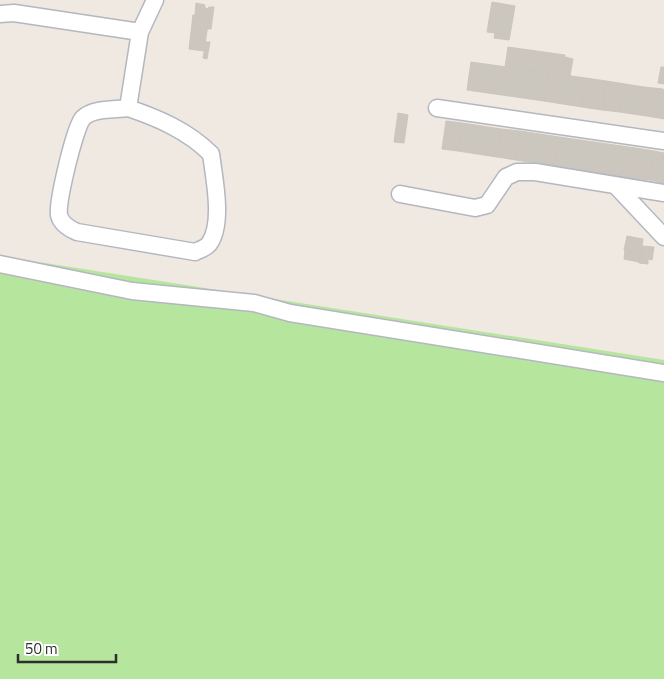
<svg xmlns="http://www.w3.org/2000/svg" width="664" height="679" font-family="'Titillium Web',sans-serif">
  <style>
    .green { fill: #b6e59e }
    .building { fill: #cbc7bf; stroke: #cbc5ba }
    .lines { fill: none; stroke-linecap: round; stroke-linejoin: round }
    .minor-casing { stroke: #b4b7c1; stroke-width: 19 }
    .minor { stroke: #fff; stroke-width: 16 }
  </style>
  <rect width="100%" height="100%" fill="#efe9e1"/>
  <path class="green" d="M0 256 664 360V679H0Z"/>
  <path class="building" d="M492 2 515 6 510 35 487 32Z
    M196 3 205 5 203 16 195 15Z
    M205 7 207 9 209 7H214L211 29H207L209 17 203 16Z
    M193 15 209 17 204 51 189 49Z
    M495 33 510 35 509 40 494 38Z
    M206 42H210L207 59 203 58Z
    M508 47 565 55 562 75 505 67Z
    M565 57 573 59 570 76 562 75Z
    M471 62 548 73 544 101 467 90Z
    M661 67H664V84L658 83Z
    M548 73 586 78 582 107 544 101Z
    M586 78 606 81 602 110 582 107Z
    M606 81 625 84 620 112 602 110Z
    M625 84 644 87 640 115 620 112Z
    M644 87 663 89 659 118 640 115Z
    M664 89V119L659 118Z
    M398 113 408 115 404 143 394 142Z
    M446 121 462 123 458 151 442 149Z
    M462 123 501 129 497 157 458 151Z
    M501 129 520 131 516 160 497 157Z
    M520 131 559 137 555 166 516 160Z
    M559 137 635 148 631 178 555 166Z
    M635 148 654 151 650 180 631 178Z
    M654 151 664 153V183L650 180Z
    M627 236 643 239 641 253 624 250Z
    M642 246 654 247 652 260 648 259V264L639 263Z
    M625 250 641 253 639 262 624 259Z"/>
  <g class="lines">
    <defs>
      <path id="minor" d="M0 14 14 13 140 32
        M128 108C158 118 188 131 211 154 214 177 224 224 209 244 206 248 199 250 195 252L77 232C70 229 61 224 59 215 57 202 75 126 83 118 93 108 114 110 128 108Z
        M128 108 140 32 155 0
        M437 108 664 141
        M616 186 664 237
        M400 194 475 208 487 205 506 177 517 172H535L664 193
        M0 264 132 291 254 303 290 313 664 373"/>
    </defs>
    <use href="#minor" class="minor-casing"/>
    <use href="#minor" class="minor"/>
  </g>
  <path d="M18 654v8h98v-8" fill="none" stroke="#2e2e2e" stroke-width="2.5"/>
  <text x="25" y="654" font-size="15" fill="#2e2e2e" stroke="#ffffff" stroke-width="4" paint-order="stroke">50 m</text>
</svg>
